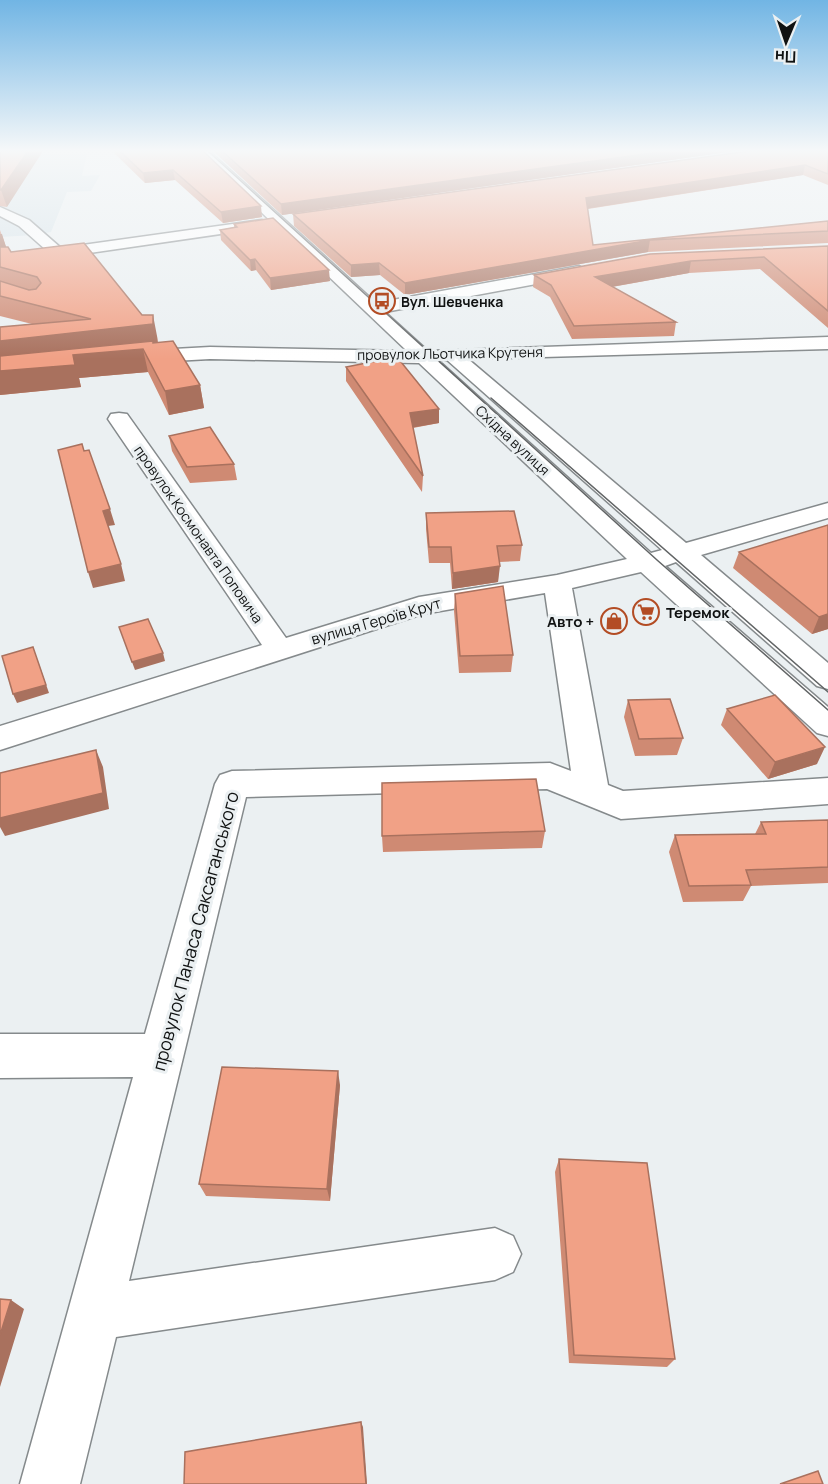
<svg xmlns="http://www.w3.org/2000/svg" width="828" height="1484" font-family="Manrope,sans-serif">
  <style>
    .built { fill: #d6e3e9 }
    .lines { fill: none; stroke-linecap: round; stroke-linejoin: round }
    .minor-casing { stroke: #858a8c; stroke-width: 3 }
    .minor { fill: #fff; fill-rule: evenodd }
    .tram { stroke: #626566; stroke-width: 1.5 }
    .wall { fill: #cf8a73 }
    .shaded-wall { fill: #a9715e }
    .building { fill: #f1a186; stroke: #a9715e; stroke-width: 1.5 }
    .labels { text-anchor: middle; dominant-baseline: central; stroke-width: 6; stroke-linejoin: round; paint-order: stroke }
    .far-poi-label { font-size: 14px; font-weight: bold; fill: #101212; stroke: #ebf0f2; text-anchor: start }
    .far-street-label { font-size: 14px; fill: #101212; stroke: #ebf0f2 }
    .poi-label { font-size: 15px; font-weight: bold; fill: #101212; stroke: #ebf0f2; text-anchor: start }
    .street-label { font-size: 15px; fill: #101212; stroke: #ebf0f2 }
    .near-street-label { font-size: 18px; fill: #101212; stroke: #ebf0f2 }
  </style>
  <rect width="100%" height="100%" fill="#ebf0f2"/>
  <path class="built" d="M87 153 82 176 100 175 91 191 67 192 51 232 35 235 0 237V156Z"/>
  <g class="lines">
    <defs>
      <path id="minor" d="M197 151H209L376 303 579 266 587 271 579 276 385 312 428 351 828 337V349L468 359 686 543 828 503V518L701 555 828 663V689L817 686 676 562 665 566 828 707V736L817 733 641 572 572 588 608 785 623 791 828 778V804L621 819 547 789 246 797 129 1281 495 1228 513 1236 521 1254 513 1272 495 1280 116 1337 80 1484H20L133 1077 0 1078V1034H145L215 784 220 775 232 771 550 763 571 771 545 593 423 614 0 750V726L262 645 108 419 111 414 119 413 127 414 286 638 419 597 557 575 627 559 419 363 210 359 137 363 130 361 128 357 130 353 137 351 210 347 407 351ZM447 360 662 550 651 553 439 361Z
        M0 207 29 220 61 248 262 220 269 224 262 228 0 266V256L46 250 19 226 0 216Z"/>
    </defs>
    <use href="#minor" class="minor-casing"/>
    <use href="#minor" class="minor"/>
    <path class="tram" d="M208 151 657 560 828 710
      M491 398 828 692"/>
  </g>
  <path class="wall" d="M0 151 7 207 0 206Z
    M112 151H203L262 217 223 223 175 180 145 183Z
    M213 151H735L282 215Z
    M828 151V185L803 175 588 209 593 245 828 221V243L648 252 405 295 380 275 351 277 294 226 293 214Z
    M234 224 330 281 271 290 256 270 251 271 221 240 220 230 234 227Z
    M0 230 6 247 11 252 157 336 158 343 200 385 204 408 169 415 148 372 79 378 81 387 0 395V327L32 324 0 316Z
    M828 246V328L760 269 689 273 612 287 676 322 674 336 572 339 550 297 533 287 534 275Z
    M346 367 439 423 413 428 423 476 422 492 346 381Z
    M169 436 234 464 237 480 190 483 172 451Z
    M426 513 522 545 520 561 499 562 498 582 452 589 450 563H429L426 529Z
    M828 525V629L812 634 733 568 739 552Z
    M455 594 513 655 511 672 459 673 454 611Z
    M628 700 683 738 677 755 635 756 624 717Z
    M727 709 817 764 768 779 721 725Z
    M828 820V883L751 886 743 901 683 902 669 852 675 835 755 834 761 822Z
    M545 831 542 848 383 852 382 836Z
    M340 1085 330 1201 206 1196 199 1184Z
    M559 1159 675 1359 667 1367 569 1363 555 1172Z"/>
  <path class="shaded-wall" d="M28 151H43L7 207 1 190Z
    M667 151H735L282 215 281 204Z
    M805 165 803 175 585 209 586 198Z
    M173 170 175 180 145 183 143 173Z
    M261 206 262 217 223 223 221 212Z
    M0 234H2L8 253 0 254Z
    M650 240 648 252 405 295V283Z
    M255 259 256 270 251 271 250 260Z
    M691 261 689 273 594 290 595 277Z
    M379 263 380 275 351 277V265Z
    M329 270 330 281 271 290 270 278Z
    M153 315 157 336 158 346 143 349 148 372 79 378 81 387 0 395V341Z
    M200 385 204 408 169 415 165 391Z
    M439 409V423L410 428V413Z
    M110 509 115 525 108 526 103 511Z
    M121 564 125 581 93 588 88 572Z
    M500 566 498 582 452 589 453 573Z
    M828 614V629L812 634 819 617Z
    M33 647 49 693 17 703 13 694Z
    M163 653 165 661 135 670 132 662Z
    M825 747 817 764 768 779 775 762Z
    M96 750 103 767 109 809 5 836 0 827V818Z
    M338 1071 340 1085 330 1201 327 1189Z
    M11 1300 24 1309 0 1387V1335Z
    M361 1422 363 1427 367 1484H366Z"/>
  <path class="building" d="M0 151H28L1 190H0Z
    M120 151H203L261 206 221 212 173 170 143 173Z
    M222 151H667L281 204Z
    M749 151H828V174L805 165 586 198 593 245 828 221V231L650 240 405 283 379 263 351 265 293 214Z
    M273 218 329 270 270 278 255 259 250 260 220 230 237 227 234 224Z
    M84 243 142 315H153V324L0 341V327L91 319 0 296V281L29 290 36 289 41 283 37 277 0 267V247H8L11 252Z
    M828 246V311L764 257 691 261 595 277 676 322 574 326 551 285 534 275 650 254Z
    M153 341V343L173 341 200 385 165 391 143 349 73 355 75 365 0 371V356Z
    M397 357 439 409 410 413 423 476 346 367Z
    M210 427 234 464 187 467 169 436Z
    M82 444 84 451 89 450 110 509 103 511 121 564 88 572 58 450Z
    M514 511 522 545 497 546 500 566 453 573 451 547H429L426 513Z
    M828 525V614L819 617 739 552Z
    M503 586 513 655 460 656 455 594Z
    M148 619 163 653 132 662 119 627Z
    M33 647 46 685 13 694 2 656Z
    M775 695 825 747 775 762 727 709Z
    M670 699 683 738 639 739 628 700Z
    M96 750 103 793 0 818V773Z
    M536 779 545 831 382 836V783Z
    M828 820V867L746 870 751 885 689 886 675 835 766 834 761 822Z
    M222 1067 338 1071 327 1189 199 1184Z
    M559 1159 647 1163 675 1359 574 1355Z
    M0 1299 11 1300 0 1335Z
    M361 1422 366 1484H184L185 1452Z
    M818 1471 823 1484H780Z"/>
  <linearGradient id="sky" x2="0" y2="1"><stop stop-color="#71b5e4"/><stop offset="0.42" stop-color="#f6f8f9"/><stop offset="1" stop-color="#f6f8f9" stop-opacity="0"/></linearGradient>
  <rect width="828" height="359" fill="url(#sky)"/>
  <defs>
    <symbol id="bus-ring" viewBox="-11 -11 22 22"><circle r="9.5" fill="#ebf0f2" stroke="#b34c24" stroke-width="1.5"/><path d="M-5-6H5V4H4V6H2V4H-2V6H-4V4H-5ZM-3.5-4V0h7V-4ZM-3.5 1.2v1.5H-2V1.2ZM2 1.2v1.5H3.5V1.2Z" fill="#b34c24"/></symbol>
    <symbol id="supermarket-ring" viewBox="-11 -11 22 22"><circle r="9.5" fill="#ebf0f2" stroke="#b34c24" stroke-width="1.5"/><path d="M-6-5.5h2.5l.6 2H6L4.5 2H-2.5L-4.4-4H-6ZM-1.5 3.2a1.3 1.3 0 1 0 .1 0ZM3 3.2a1.3 1.3 0 1 0 .1 0Z" fill="#b34c24"/></symbol>
    <symbol id="shop-ring" viewBox="-11 -11 22 22"><circle r="9.5" fill="#ebf0f2" stroke="#b34c24" stroke-width="1.5"/><path d="M-5-2.5h2.3a2.7 3.5 0 0 1 5.4 0H5L5.5 6h-11ZM-1.5-2.5h3a1.5 2.3 0 0 0-3 0Z" fill="#b34c24"/></symbol>
  </defs>
  <g fill-rule="evenodd">
    <use href="#bus-ring" x="367" y="286" width="30" height="30"/>
    <use href="#supermarket-ring" x="631" y="597" width="30" height="30"/>
    <use href="#shop-ring" x="599" y="606" width="30" height="30"/>
  </g>
  <g class="labels">
    <g class="far-poi-label">
      <text x="401" y="301">Вул. Шевченка</text>
    </g>
    <g class="far-street-label">
      <text transform="translate(450 353) rotate(-1)">провулок Льотчика Крутеня</text>
      <text transform="translate(513 440) rotate(43)">Східна вулиця</text>
      <text transform="translate(199 534) rotate(55)">провулок Космонавта Поповича</text>
    </g>
    <g class="poi-label">
      <text x="666" y="612">Теремок</text>
      <text x="594" y="621" text-anchor="end">Авто +</text>
    </g>
    <g class="street-label">
      <text transform="translate(376 621) rotate(-16)">вулиця Героїв Крут</text>
    </g>
    <g class="near-street-label">
      <text transform="translate(195 931) rotate(-75)">провулок Панаса Саксаганського</text>
    </g>
  </g>
  <g transform="translate(786 42) rotate(182)" stroke="#ebf0f2" stroke-width="4.5" paint-order="stroke">
  <path d="M0-4.5L10 22L0 15L-10 22Z" fill="#101212"/>
  <text y="-9" font-size="16" font-weight="bold" text-anchor="middle" fill="#101212">Пн</text>
  </g>
</svg>
